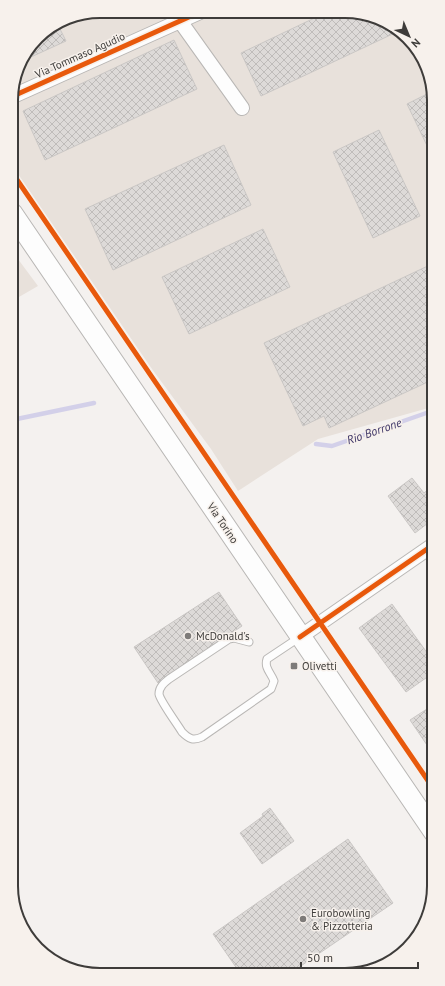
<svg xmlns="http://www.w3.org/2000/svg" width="445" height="986" font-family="'PT Sans',sans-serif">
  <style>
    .built { fill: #e8e1db }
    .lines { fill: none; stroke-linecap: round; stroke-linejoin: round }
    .stream { stroke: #d3d0e9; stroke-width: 4.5 }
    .building { fill: url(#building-cross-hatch); stroke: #cac7c5 }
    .lane-casing { stroke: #b9b7b5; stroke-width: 9 }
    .street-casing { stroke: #b9b7b5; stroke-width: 16 }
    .secondary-casing { stroke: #b9b7b5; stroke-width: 22 }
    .lane { stroke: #fdfdfd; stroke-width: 7 }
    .street { stroke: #fdfdfd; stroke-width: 14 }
    .secondary { stroke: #fdfdfd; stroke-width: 20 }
    .cycleway-casing { stroke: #f7f1ec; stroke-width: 8 }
    .cycleway { stroke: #e8590c; stroke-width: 5 }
    .poi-dot { fill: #7e7b79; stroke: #f7f1ec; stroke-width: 1.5 }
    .labels { text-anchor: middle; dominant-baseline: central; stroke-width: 3; stroke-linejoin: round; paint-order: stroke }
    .street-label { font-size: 11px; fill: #3e3c3a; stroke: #f7f1ec }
    .poi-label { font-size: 11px; fill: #3e3c3a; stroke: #f7f1ec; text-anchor: start }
    .water-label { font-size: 12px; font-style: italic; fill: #3f3768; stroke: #f7f1ec }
    .rim { fill: none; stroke: #3e3c3a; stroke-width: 2 }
  </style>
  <defs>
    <pattern id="building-cross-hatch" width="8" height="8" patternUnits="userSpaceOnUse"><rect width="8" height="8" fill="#dddad8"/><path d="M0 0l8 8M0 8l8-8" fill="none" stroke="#bfbcba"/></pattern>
  </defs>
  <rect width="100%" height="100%" fill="#f4f1ef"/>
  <path class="built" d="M100 11 362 13 404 33 431 77 432 407 318 439 238 491 211 449 152 369 11 164V94L20 61 41 33 66 18Z
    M12 251 38 286 12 301Z"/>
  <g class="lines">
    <path class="stream" d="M12 420 94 403
      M316 444 332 446 432 411"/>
  </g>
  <path class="building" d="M124 11H143L127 18Z
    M327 12 362 13 399 31 261 96 241 53Z
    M57 23 66 41 20 62 41 33Z
    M174 40 197 89 45 160 23 111Z
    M431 92V154L407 104Z
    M379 130 420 216 373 238 333 152Z
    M224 145 251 205 113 270 85 209Z
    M263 229 290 287 189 334 162 277Z
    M432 264V380L329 428 324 416 303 426 264 343Z
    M412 478 424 493 432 486V520L415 533 388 496Z
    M219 592 242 626 158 683 134 647Z
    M392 604 433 661V673L406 692 359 628Z
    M433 705V754L410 720Z
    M270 808 294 841 262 864 240 833 263 816 262 814Z
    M348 839 393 903 292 972 240 973 213 934Z"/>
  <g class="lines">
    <defs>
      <path id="lane" d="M249 642 234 638 229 639 169 679C164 683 159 687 159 694 160 701 178 725 182 732 189 739 193 741 202 737L271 689 274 681C271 673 264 668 267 659L300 637"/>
      <path id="street" d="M180 21 242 108
        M11 97 200 12
        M300 637 433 545"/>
      <path id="secondary" d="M12 213 434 832"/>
    </defs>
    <use href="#lane" class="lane-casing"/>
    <use href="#street" class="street-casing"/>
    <use href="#secondary" class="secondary-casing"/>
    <use href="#lane" class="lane"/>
    <use href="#street" class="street"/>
    <use href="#secondary" class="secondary"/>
    <defs>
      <path id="cycleway" d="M11 97 200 12
        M11 171 433 788
        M300 637 433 545"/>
    </defs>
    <use href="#cycleway" class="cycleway-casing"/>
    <use href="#cycleway" class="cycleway"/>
  </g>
  <g class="poi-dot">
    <circle cx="188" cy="636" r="4"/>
    <rect x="290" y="662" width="8" height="8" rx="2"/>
    <circle cx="303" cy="919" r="4"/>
  </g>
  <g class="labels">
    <g class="street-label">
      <text transform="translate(80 55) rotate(-24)">Via Tommaso Agudio</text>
      <text transform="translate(223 523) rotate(56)">Via Torino</text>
    </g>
    <g class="poi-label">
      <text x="196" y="636">McDonald's</text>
      <text x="302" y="666">Olivetti</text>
      <text x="311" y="913">Eurobowling<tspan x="311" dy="13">&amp; Pizzotteria</tspan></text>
    </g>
    <g class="water-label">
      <text transform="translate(374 431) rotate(-19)">Rio Borrone</text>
    </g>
  </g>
  <path d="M0 0H445V986H0ZM100 18H345A82 82 0 0 1 427 100V886A82 82 0 0 1 345 968H100A82 82 0 0 1 18 886V100A82 82 0 0 1 100 18Z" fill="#f7f1ec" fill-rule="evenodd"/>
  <path class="rim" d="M100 18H345A82 82 0 0 1 427 100V886A82 82 0 0 1 345 968H100A82 82 0 0 1 18 886V100A82 82 0 0 1 100 18Z"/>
  <g transform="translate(409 36) rotate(136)" stroke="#f7f1ec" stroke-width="3" paint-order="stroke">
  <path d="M0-3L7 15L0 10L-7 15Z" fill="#3e3c3a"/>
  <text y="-6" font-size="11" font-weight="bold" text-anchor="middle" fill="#3e3c3a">N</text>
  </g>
  <path d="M301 962v6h117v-6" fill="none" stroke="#3e3c3a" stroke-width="2"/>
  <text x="307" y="962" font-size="12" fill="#3e3c3a" stroke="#f7f1ec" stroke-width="3" paint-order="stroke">50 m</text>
</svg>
